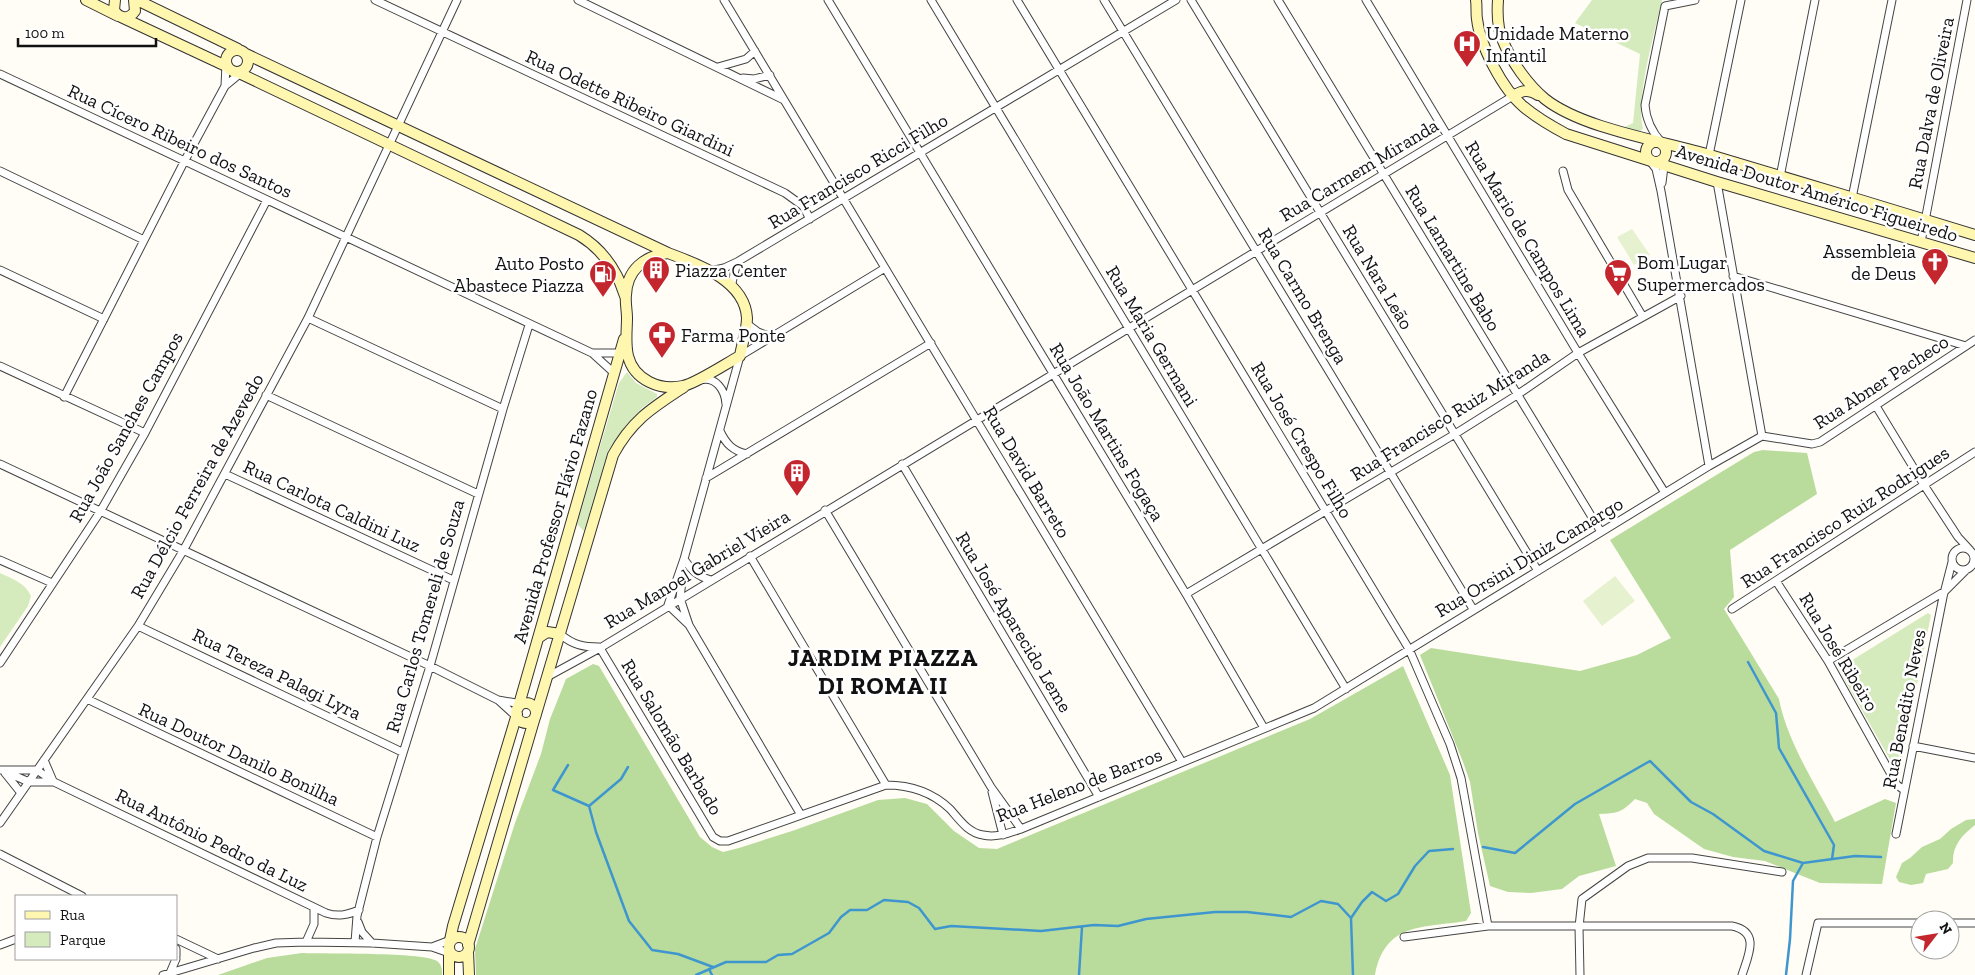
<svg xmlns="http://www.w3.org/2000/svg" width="1975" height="975" font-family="'Zilla Slab','Noto Sans KR',serif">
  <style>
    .green { fill: #d5ebbd }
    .forest { fill: #b9dc9c }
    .pitch { fill: #e6f2cf }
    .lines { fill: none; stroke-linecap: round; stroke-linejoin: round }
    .stream { stroke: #3f96cf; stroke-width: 2.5 }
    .street-casing { stroke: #444; stroke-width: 9 }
    .secondary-casing { stroke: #333; stroke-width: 12 }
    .street { stroke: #fff; stroke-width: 7 }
    .secondary { stroke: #fff6b0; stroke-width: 10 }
    .labels { text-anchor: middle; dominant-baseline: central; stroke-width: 5; stroke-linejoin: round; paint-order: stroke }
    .poi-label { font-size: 19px; fill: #111; stroke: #fff; text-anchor: start }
    .street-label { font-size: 19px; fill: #111; stroke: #fff }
    .district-label { font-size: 24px; font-weight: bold; letter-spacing: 1px; fill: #111; stroke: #fff }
  </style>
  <rect width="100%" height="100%" fill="#fffdf5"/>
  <path class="green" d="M1592 0H1662C1655 31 1635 100 1643 128L1640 132 1625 127 1633 123 1640 54 1575 23Z
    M627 372 636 383 657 394V397L642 408 626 425 608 451 584 531 577 524 619 383Z
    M0 573C13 579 25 583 31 596L28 606 0 647Z
    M1928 613 1931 615 1900 770H1896L1839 670 1841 667Z"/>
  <path class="forest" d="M1763 450 1807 453 1817 494 1730 550 1734 597 1724 609 1779 699C1787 741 1815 784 1835 822L1885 799 1896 803 1882 884 1820 883 1765 861 1733 857 1704 849 1654 814 1647 803 1635 799C1621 813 1618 813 1599 814L1616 866 1579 876 1562 889 1531 893 1508 892 1490 886 1478 833 1470 782 1463 762 1420 655 1431 648 1580 671 1637 655 1671 638 1610 540 1754 452Z
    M593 664 599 666 700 837 712 847 723 852 739 848 795 830 878 800 905 798 927 804 954 831 979 848 997 849 1310 719 1403 666 1450 775 1471 913 1466 921C1423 928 1385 922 1375 975H476L475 949 515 823 541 754 550 719 566 679Z
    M1975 819V825C1962 835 1952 846 1953 863L1948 869 1926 874 1923 883 1911 885 1899 882 1896 877 1902 863 1910 858 1922 847 1940 839 1951 829 1966 820Z
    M302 953C325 954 423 952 437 961 442 965 442 969 442 975H218L267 958Z"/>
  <path class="pitch" d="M1632 229 1650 255 1634 265 1617 237Z
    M1615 576 1635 601 1602 626 1583 601Z"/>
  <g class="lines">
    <path class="stream" d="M1748 662 1776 713 1779 748 1834 845 1832 859
      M568 765 553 790 589 806
      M628 767 621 779 589 806 596 832 629 921 652 950 678 954 713 967
      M1483 847 1515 853 1575 804 1650 761 1691 802 1713 814 1764 851 1803 863 1855 856 1881 857
      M1351 918 1353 975
      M709 969 712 975
      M696 975 726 962H766L778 955 792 954 829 933 841 917 850 910H867L884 900 908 902 919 908 935 929 951 926 1041 931 1094 925 1118 926 1146 919 1215 912H1247L1291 917 1321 901 1338 904 1351 918 1362 902 1372 892 1386 901 1398 894 1415 866 1429 851 1453 849
      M1079 975 1082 927
      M1786 975 1790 939 1793 881 1803 863"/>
    <defs>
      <path id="street" d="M375 0 785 193 803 206 810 219
        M578 0 784 100
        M724 0 1182 762
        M828 0 1186 594 1264 728
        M931 0 1346 689
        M1017 0 1409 649 1450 744 1461 778 1488 926
        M1104 0 1473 609
        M1191 0 1538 571
        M1278 0 1601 532
        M1366 0 1578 353 1665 493
        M718 67 746 59 755 51
        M0 74 592 353 614 373
        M743 78 754 79 770 75
        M225 86 226 64
        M1662 143C1652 132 1646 120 1645 105L1665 6 1695 0
        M1709 155 1741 0
        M1650 161 1656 169 1661 191 1709 466
        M0 171 144 240
        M1563 171 1568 190 1643 317
        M1780 177 1815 0
        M1717 182 1762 436 1812 444 1820 442 1975 340
        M1662 183 1665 158
        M1852 198 1892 0
        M803 206 836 185
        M1921 242 1967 0
        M0 270 104 319
        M710 271 724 268 737 262 1176 0
        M1733 276 1966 346
        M731 287 737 262
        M308 318 503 409
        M746 323 758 332 771 337
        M592 353H620
        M0 366 145 433
        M700 380C716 376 725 390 726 404
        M266 395 478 494
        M64 397 184 162 225 86 242 72
        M1876 406 1924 485 1958 537 1970 550
        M720 431C726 444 733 451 747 454
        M0 464 430 666 498 700 519 719
        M902 464 1099 797
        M225 474 453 580
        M706 478 931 343
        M825 510 991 787 1021 829
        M1952 559a11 11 0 1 1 22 0a11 11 0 1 1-22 0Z
        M750 556 886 785
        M684 559C692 571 697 576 711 580
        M0 560 52 583
        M683 572 680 598 689 625 801 815
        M1776 581 1828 661 1897 785 1904 790
        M1186 594 1455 434 1517 395 1578 353 1681 296
        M1732 609 1975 452
        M689 625 668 605 684 559 740 356 885 268
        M138 626 402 752
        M560 634C573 645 583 647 599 647
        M600 648 713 837 720 841H728L886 785C911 785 932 792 950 809 959 819 968 833 983 835 996 838 1009 833 1021 829L1314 708 1709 466 1762 436
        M1828 661 1945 591 1966 570
        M0 663 100 512 145 433 267 200
        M547 677 600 648 1513 96
        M87 699 377 837
        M498 700 522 704
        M1913 746 1975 758
        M44 760 53 781
        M0 770H37L54 782 326 913C338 917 347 915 359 910
        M6 772 29 782H53
        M5 773 21 793
        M992 792 1003 835
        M0 823 138 626 183 551 308 318 457 0
        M1896 834 1943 597 1952 562
        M0 854 82 896
        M358 922 362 932 372 943
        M1950 923H1975
        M1404 937 1488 926H1732C1761 932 1748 956 1742 975
        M176 939 218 959
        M306 942 314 924V908
        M355 942 357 916 377 837 430 666 503 409 529 325
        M0 945 16 939
        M432 947 453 939
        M176 949V956
        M170 973 176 959
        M163 975 254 948 276 943 306 942 372 943 432 947 452 954
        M1580 975 1579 927 1582 899 1628 866 1648 858H1692L1782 872
        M1806 975 1818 923H1920"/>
      <path id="secondary" d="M86 0 118 16
        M115 0 114 10C119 19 129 20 135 11L134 0
        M137 0 238 49
        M1476 0C1477 6 1476 13 1477 19 1480 46 1503 90 1524 107 1537 118 1551 126 1566 134L1717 182 1975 258
        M1498 0C1497 14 1497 28 1503 41 1511 61 1528 85 1545 99 1583 129 1663 141 1710 155 1798 181 1887 208 1975 235
        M121 17 228 67
        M226 61a11 11 0 1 1 22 0a11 11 0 1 1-22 0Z
        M246 54 668 253C697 264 745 280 747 318 747 330 742 344 740 356 727 363 695 384 683 386 660 391 634 380 628 356 625 343 627 330 627 318 627 310 625 302 626 295 627 270 644 256 668 253
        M237 72 579 235C602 249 617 270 625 296
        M1513 96C1523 90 1528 89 1538 95
        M1646 152a10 10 0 1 1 20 0a10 10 0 1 1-20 0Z
        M538 638 547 632 560 634
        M516 713a10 10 0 1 1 20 0a10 10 0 1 1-20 0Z
        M518 708 624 339
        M536 714 613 455C632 420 652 408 684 387
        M449 947a10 10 0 1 1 20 0a10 10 0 1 1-20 0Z
        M449 945 453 926 517 714
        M468 945 535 717
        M468 951 469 975
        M449 975V949"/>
    </defs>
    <use href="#street" class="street-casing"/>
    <use href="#secondary" class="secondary-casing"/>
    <use href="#street" class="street"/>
    <use href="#secondary" class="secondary"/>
  </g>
  <defs>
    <symbol id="hospital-pin" viewBox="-11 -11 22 30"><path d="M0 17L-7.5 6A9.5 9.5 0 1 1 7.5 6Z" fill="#c4262e" stroke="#fff"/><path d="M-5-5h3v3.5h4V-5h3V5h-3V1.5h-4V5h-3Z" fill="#fff"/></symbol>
    <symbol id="church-pin" viewBox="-11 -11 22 30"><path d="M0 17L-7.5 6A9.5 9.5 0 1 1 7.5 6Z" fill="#c4262e" stroke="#fff"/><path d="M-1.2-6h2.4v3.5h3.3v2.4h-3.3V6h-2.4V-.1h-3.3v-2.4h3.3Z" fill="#fff"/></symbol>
    <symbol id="building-pin" viewBox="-11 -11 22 30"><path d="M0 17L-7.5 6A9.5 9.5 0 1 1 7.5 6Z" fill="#c4262e" stroke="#fff"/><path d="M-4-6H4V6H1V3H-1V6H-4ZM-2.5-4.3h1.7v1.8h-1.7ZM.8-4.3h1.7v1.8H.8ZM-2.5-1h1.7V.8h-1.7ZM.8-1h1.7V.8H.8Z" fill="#fff"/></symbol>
    <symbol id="supermarket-pin" viewBox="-11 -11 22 30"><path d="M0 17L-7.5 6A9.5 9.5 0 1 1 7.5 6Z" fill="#c4262e" stroke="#fff"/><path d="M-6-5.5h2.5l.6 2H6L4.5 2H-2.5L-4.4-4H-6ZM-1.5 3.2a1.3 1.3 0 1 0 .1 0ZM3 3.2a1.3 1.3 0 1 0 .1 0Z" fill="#fff"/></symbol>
    <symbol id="fuel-pin" viewBox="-11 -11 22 30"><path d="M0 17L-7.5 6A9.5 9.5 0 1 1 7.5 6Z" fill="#c4262e" stroke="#fff"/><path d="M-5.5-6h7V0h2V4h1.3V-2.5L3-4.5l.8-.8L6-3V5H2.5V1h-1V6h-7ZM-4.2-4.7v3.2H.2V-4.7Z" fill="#fff"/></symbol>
    <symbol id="pharmacy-pin" viewBox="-11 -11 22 30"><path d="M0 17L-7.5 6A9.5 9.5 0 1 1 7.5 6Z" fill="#c4262e" stroke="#fff"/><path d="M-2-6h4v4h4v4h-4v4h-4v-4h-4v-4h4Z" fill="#fff"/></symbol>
  </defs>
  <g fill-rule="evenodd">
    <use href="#hospital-pin" x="1451" y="28" width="32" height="43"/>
    <use href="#church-pin" x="1919" y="246" width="32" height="43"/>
    <use href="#building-pin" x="640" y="254" width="32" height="43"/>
    <use href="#supermarket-pin" x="1602" y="257" width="32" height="43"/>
    <use href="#fuel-pin" x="587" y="258" width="32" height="43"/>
    <use href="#pharmacy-pin" x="646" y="319" width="32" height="43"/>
    <use href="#building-pin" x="781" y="457" width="32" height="43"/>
  </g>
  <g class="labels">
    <g class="poi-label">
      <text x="1486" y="33">Unidade Materno<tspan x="1486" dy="22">Infantil</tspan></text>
      <text x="1916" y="251" text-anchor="end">Assembleia<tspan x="1916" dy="22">de Deus</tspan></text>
      <text x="1637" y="262">Bom Lugar<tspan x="1637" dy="22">Supermercados</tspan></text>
      <text x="584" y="263" text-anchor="end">Auto Posto<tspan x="584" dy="22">Abastece Piazza</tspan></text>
      <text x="675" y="270">Piazza Center</text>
      <text x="681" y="335">Farma Ponte</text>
      <text x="816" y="473">ㅤ</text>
    </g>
    <g class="street-label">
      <text transform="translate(630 103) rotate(25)">Rua Odette Ribeiro Giardini</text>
      <text transform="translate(1931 103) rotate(-79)">Rua Dalva de Oliveira</text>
      <text transform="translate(180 141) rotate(25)">Rua Cícero Ribeiro dos Santos</text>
      <text transform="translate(1359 170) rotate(-31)">Rua Carmem Miranda</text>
      <text transform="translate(858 171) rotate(-31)">Rua Francisco Ricci Filho</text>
      <text transform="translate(1817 193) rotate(17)">Avenida Doutor Américo Figueiredo</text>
      <text transform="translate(1528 239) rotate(59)">Rua Mario de Campos Lima</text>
      <text transform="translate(1453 258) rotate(59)">Rua Lamartine Babo</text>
      <text transform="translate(1378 277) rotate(59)">Rua Nara Leão</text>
      <text transform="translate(1303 296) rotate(59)">Rua Carmo Brenga</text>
      <text transform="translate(1152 336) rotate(59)">Rua Maria Germani</text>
      <text transform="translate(1881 382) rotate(-33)">Rua Abner Pacheco</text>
      <text transform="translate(1450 415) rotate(-32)">Rua Francisco Ruiz Miranda</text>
      <text transform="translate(126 427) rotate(-61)">Rua João Sanches Campos</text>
      <text transform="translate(1107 432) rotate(59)">Rua João Martins Fogaça</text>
      <text transform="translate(1302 440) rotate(59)">Rua José Crespo Filho</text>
      <text transform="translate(1027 472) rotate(59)">Rua David Barreto</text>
      <text transform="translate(197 486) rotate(-61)">Rua Délcio Ferreira de Azevedo</text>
      <text transform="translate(332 506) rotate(25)">Rua Carlota Caldini Luz</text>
      <text transform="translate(555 516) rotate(-74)">Avenida Professor Flávio Fazano</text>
      <text transform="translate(1845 517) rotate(-33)">Rua Francisco Ruiz Rodrigues</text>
      <text transform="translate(1529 557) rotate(-31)">Rua Orsini Diniz Camargo</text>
      <text transform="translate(697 569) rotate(-31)">Rua Manoel Gabriel Vieira</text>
      <text transform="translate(425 616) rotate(-74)">Rua Carlos Tomereli de Souza</text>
      <text transform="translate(1014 622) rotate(59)">Rua José Aparecido Leme</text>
      <text transform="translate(1839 652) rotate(59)">Rua José Ribeiro</text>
      <text transform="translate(277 674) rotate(26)">Rua Tereza Palagi Lyra</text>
      <text transform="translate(1904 709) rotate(-79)">Rua Benedito Neves</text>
      <text transform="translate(672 737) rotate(59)">Rua Salomão Barbado</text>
      <text transform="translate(239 754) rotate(25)">Rua Doutor Danilo Bonilha</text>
      <text transform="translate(1079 785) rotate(-21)">Rua Heleno de Barros</text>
      <text transform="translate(212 840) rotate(26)">Rua Antônio Pedro da Luz</text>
    </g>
    <g class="district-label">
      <text x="883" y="657">JARDIM PIAZZA<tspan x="883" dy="28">DI ROMA II</tspan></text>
    </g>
  </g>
  <rect x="15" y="895" width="162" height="65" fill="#ffffff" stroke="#a0a0a0"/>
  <rect x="25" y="911" width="25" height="8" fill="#fff6b0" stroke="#a0a0a0"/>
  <text x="60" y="920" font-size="15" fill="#111111">Rua</text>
  <rect x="25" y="932" width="25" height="15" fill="#d5ebbd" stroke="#a0a0a0"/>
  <text x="60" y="945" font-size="15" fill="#111111">Parque</text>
  <g transform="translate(1935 935) rotate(59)"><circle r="24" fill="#ffffff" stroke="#a0a0a0"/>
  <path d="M0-4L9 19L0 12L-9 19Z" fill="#c4262e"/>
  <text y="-8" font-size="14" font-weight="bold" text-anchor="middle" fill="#111111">N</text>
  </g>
  <path d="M18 38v8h138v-8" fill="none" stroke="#111111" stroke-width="2.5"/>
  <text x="25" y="38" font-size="15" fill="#111111" stroke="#ffffff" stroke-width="4" paint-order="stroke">100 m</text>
</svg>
